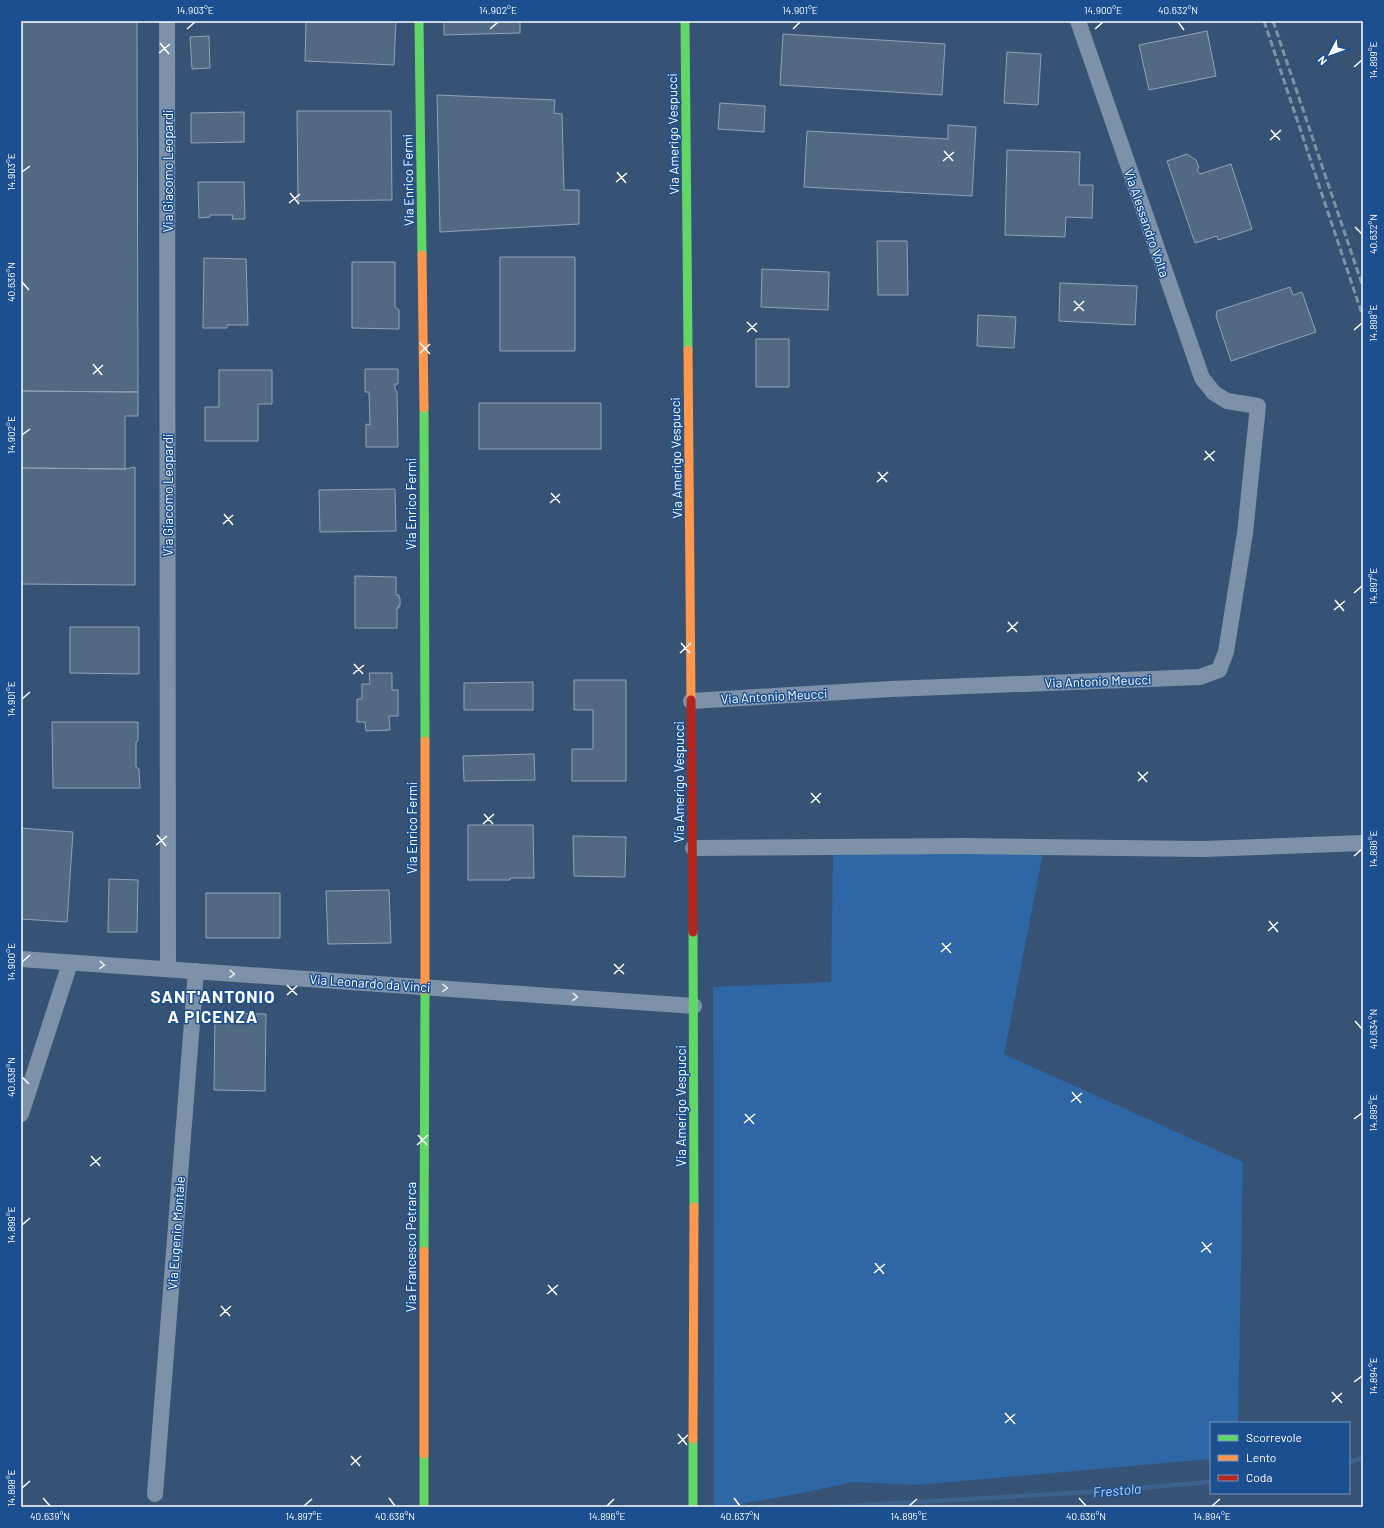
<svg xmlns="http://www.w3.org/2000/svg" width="1384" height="1528" font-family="Barlow,sans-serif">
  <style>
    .green { fill: #2f66a5 }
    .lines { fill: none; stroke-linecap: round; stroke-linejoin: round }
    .stream { stroke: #3b618d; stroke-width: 4.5 }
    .building { fill: #526984; stroke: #92a2b6 }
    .street { stroke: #7d92a8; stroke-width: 16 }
    .fast { stroke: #63d668; stroke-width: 9 }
    .slow { stroke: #ff974d; stroke-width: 9 }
    .jam { stroke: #b3261e; stroke-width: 9 }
    .rail { stroke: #7e92a7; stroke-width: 3; stroke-dasharray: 7 3; stroke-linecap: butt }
    .oneway { stroke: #e5e9ee }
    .ticks { fill: none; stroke: #fff; stroke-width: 1.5 }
    .labels { text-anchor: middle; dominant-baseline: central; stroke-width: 3; stroke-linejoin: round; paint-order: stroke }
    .street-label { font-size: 13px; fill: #fff; stroke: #1b4f8f }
    .water-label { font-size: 14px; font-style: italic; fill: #b5d3f5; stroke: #1b4f8f }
    .district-label { font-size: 17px; font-weight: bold; letter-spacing: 1px; fill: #fff; stroke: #1b4f8f }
    .neatline { fill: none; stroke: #fff; stroke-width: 1.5 }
    .ticks-label { font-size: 10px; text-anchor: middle; fill: #fff }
  </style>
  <rect width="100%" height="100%" fill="#365274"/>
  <path class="green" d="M1043 853 1004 1054 1243 1162 1238 1423H1211V1459L917 1485 853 1482 797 1494 723 1507H714L713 987 831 982 833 855Z"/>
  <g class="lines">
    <path class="stream" d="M1349 1462 1363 1458
      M830 1507 1091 1492 1211 1482"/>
  </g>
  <path class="building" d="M21 21H137L138 392 21 391Z
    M306 21H396L394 65 305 61Z
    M444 21H520V33L444 35Z
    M1207 31 1216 76 1149 90 1139 45Z
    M783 34 945 44 942 95 780 85Z
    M209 36 210 68 192 69 190 37Z
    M1007 52 1041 54 1038 105 1004 103Z
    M437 95 555 100 554 113 562 114 564 190H579V224L440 232Z
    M720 103 765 106 764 132 718 129Z
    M297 111H391L392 200 298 201Z
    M244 112V142L191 143V113Z
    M948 125 976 127 972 196 804 187 807 131 948 139Z
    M1007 150 1080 152 1079 185H1093L1092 218 1066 217 1065 237 1005 235Z
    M1187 154 1196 160 1199 168 1197 170 1200 174 1231 164 1252 229 1218 240 1217 236 1195 243 1167 161Z
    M198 182H244L245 219H232L233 215H210V217L199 218Z
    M877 241H907L908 295H878Z
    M500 257H575V351H500Z
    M204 258 246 259 248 325H227V328H203Z
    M352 262H395V307L399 310V329L352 328Z
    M762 269 829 272 828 310 761 307Z
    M1060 283 1137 286 1135 325 1059 321Z
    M1290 287 1293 295 1302 292 1316 332 1231 361 1216 316 1217 311Z
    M978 315 1016 317 1014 348 977 346Z
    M756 339H789V387H756Z
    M365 369H398V384H395V389L397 392 398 447H366V424L370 425 369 392H365Z
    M219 370H272V404H258V441H205V407H219Z
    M21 391 138 392V416H125V469L21 468Z
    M479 403H601V449H479Z
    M135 467V585L21 584V468L125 469Z
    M395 489 396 531 320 532 319 490Z
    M355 576 396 577V595H399V598H400V606H398L399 608H397V628H355Z
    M70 627H139V674L70 673Z
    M369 673H392V690H398V716H389L390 730 366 731 365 722H357V699H362V684H370Z
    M574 680H626V781H572V749H593V710H574Z
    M533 682V710H464V683Z
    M52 722H138V741L136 742V767L139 769 140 788H53Z
    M534 754 535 780 464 781 463 756Z
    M468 825H533L534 878H510V880H468Z
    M21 828 73 832 67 922 21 919Z
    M573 836 626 837 625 877 574 876Z
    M109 879 138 880 137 932H108Z
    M389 890 391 943 328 944 326 891Z
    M206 893H280V938H206Z
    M215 1013 266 1014 265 1091 214 1090Z"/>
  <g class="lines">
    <path class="street" d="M167 21 168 969
      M691 701 891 689 1200 677 1219 670 1226 652 1245 533 1258 406 1227 401 1214 393 1202 378 1078 21
      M693 848 966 846 1203 849 1363 843
      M21 959 694 1006
      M21 1114 70 963
      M155 1494 196 971"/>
    <path class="fast" d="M419 21 422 255
      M685 21 688 350
      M424 408 425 741
      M693 932 694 1207
      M424 1251 425 990
      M424 1507V1454
      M693 1507V1439"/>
    <path class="slow" d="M422 255 424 408
      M688 350 691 700
      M425 990V741
      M693 1439 694 1207
      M424 1454V1251"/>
    <path class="jam" d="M691 700 693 932"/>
    <path class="rail" d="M1264 21 1363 317
      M1273 21 1363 287"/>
  </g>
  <defs><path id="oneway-chevron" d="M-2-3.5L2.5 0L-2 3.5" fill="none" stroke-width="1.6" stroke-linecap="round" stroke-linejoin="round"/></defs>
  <g class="oneway">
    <use href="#oneway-chevron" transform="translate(102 965) rotate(4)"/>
    <use href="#oneway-chevron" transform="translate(232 974) rotate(4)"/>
    <use href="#oneway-chevron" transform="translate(445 988) rotate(4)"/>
    <use href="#oneway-chevron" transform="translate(575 997) rotate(4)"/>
  </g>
  <path class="ticks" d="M1178 22 1184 30M187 29 195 22M490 29 498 22M793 29 800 22M1095 29 1103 22M160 43 169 54M159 53 170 44M1354 67 1362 60M1271 130 1280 140M1270 140 1281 130M944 151 953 161M943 161 954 152M22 172 30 166M617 172 626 183M616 182 627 173M290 193 299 204M289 203 300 194M1355 227 1362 234M22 282 29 290M1074 301 1084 311M1074 311 1084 301M747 322 757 332M1354 330 1362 323M747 332 757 323M420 343 430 354M420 353 430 344M93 364 102 375M93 374 103 365M22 435 30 429M1205 451 1214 461M1204 460 1215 451M878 472 887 482M877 482 888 472M551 493 560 503M550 503 560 494M224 514 233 525M223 524 233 515M1354 593 1362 586M1335 600 1344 611M1334 610 1345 601M1008 622 1017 632M1007 632 1018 622M681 643 690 653M680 653 691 643M354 664 363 674M353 674 364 665M22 699 30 692M1138 772 1147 782M1138 781 1148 772M811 793 820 803M811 803 821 793M484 814 493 824M483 824 494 814M157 835 166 846M156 845 167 836M1354 856 1362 849M1269 921 1278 932M1268 931 1278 922M942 943 951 953M941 952 951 943M22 962 30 955M614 964 624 974M614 974 624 964M287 985 297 995M287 995 297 986M1355 1021 1362 1029M22 1077 29 1084M1072 1092 1081 1103M1071 1102 1082 1093M745 1114 754 1124M1354 1119 1362 1113M744 1123 755 1114M418 1135 427 1145M417 1145 428 1135M91 1156 100 1166M90 1166 101 1157M22 1225 30 1218M1202 1242 1211 1253M1201 1252 1212 1243M875 1263 884 1274M874 1273 885 1264M548 1285 557 1295M547 1294 558 1285M221 1306 230 1316M220 1316 231 1306M1354 1382 1362 1376M1332 1392 1342 1403M1332 1402 1342 1393M1005 1413 1015 1424M1005 1423 1015 1414M678 1434 687 1445M678 1444 688 1435M351 1456 360 1466M351 1465 361 1456M22 1488 30 1481M43 1498 50 1506M389 1498 395 1506M734 1498 740 1506M1079 1498 1086 1506M304 1506 312 1499M607 1506 614 1499M909 1506 917 1499M1212 1506 1220 1499"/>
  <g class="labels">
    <g class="street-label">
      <text transform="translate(673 134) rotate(-91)">Via Amerigo Vespucci</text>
      <text transform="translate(168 171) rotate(-90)">Via Giacomo Leopardi</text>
      <text transform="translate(408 180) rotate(-91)">Via Enrico Fermi</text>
      <text transform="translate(1147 223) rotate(71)">Via Alessandro Volta</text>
      <text transform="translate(676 458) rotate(-91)">Via Amerigo Vespucci</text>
      <text transform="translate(168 495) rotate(-90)">Via Giacomo Leopardi</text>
      <text transform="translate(411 504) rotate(-90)">Via Enrico Fermi</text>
      <text transform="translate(1098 681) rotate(-2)">Via Antonio Meucci</text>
      <text transform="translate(774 696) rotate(-3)">Via Antonio Meucci</text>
      <text transform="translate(679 782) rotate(-90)">Via Amerigo Vespucci</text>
      <text transform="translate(412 828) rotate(-90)">Via Enrico Fermi</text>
      <text transform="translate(370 983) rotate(4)">Via Leonardo da Vinci</text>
      <text transform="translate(681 1106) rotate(-90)">Via Amerigo Vespucci</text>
      <text transform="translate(176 1233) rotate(-86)">Via Eugenio Montale</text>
      <text transform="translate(411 1247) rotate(-90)">Via Francesco Petrarca</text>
    </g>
    <g class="water-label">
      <text transform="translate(1117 1490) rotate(-5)">Frestola</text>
    </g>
    <g class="district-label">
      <text x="213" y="996">SANT'ANTONIO<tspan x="213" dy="20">A PICENZA</tspan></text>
    </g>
  </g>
  <rect width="1384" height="1528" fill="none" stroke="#1b4f8f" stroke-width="44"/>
  <rect x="1210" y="1422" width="140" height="72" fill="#1b4f8f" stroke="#7695bc"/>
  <rect x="1218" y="1435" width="20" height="6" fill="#63d668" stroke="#7695bc"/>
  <text x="1246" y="1442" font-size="12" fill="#ffffff">Scorrevole</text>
  <rect x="1218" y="1455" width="20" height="6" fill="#ff974d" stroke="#7695bc"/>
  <text x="1246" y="1462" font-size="12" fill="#ffffff">Lento</text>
  <rect x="1218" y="1475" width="20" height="6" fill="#b3261e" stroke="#7695bc"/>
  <text x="1246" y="1482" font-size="12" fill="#ffffff">Coda</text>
  <g transform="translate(1330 54) rotate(229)" stroke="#1b4f8f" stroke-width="3" paint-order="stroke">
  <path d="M0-3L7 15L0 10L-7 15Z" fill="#ffffff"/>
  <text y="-6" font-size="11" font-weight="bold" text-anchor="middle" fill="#ffffff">N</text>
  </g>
  <rect x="22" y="22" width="1340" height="1484" class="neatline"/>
  <g class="ticks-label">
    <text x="195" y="14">14.903°E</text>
    <text x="498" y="14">14.902°E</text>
    <text x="800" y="14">14.901°E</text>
    <text x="1103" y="14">14.900°E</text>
    <text x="1178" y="14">40.632°N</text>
    <text transform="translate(1373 60) rotate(-90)" y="4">14.899°E</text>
    <text transform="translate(11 172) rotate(-90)" y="4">14.903°E</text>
    <text transform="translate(1373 234) rotate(-90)" y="4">40.632°N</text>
    <text transform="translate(11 282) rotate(-90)" y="4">40.636°N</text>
    <text transform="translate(1373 323) rotate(-90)" y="4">14.898°E</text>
    <text transform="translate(11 435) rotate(-90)" y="4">14.902°E</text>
    <text transform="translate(1373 586) rotate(-90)" y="4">14.897°E</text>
    <text transform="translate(11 699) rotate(-90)" y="4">14.901°E</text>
    <text transform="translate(1373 849) rotate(-90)" y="4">14.896°E</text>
    <text transform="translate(11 962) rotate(-90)" y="4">14.900°E</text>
    <text transform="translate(1373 1029) rotate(-90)" y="4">40.634°N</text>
    <text transform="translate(11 1077) rotate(-90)" y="4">40.638°N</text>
    <text transform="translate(1373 1113) rotate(-90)" y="4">14.895°E</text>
    <text transform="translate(11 1225) rotate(-90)" y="4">14.899°E</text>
    <text transform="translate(1373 1376) rotate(-90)" y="4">14.894°E</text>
    <text transform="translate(11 1488) rotate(-90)" y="4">14.898°E</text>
    <text x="50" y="1520">40.639°N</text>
    <text x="304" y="1520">14.897°E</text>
    <text x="395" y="1520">40.638°N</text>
    <text x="607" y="1520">14.896°E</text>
    <text x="740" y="1520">40.637°N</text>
    <text x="909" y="1520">14.895°E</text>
    <text x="1086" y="1520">40.636°N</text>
    <text x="1212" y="1520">14.894°E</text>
  </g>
</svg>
